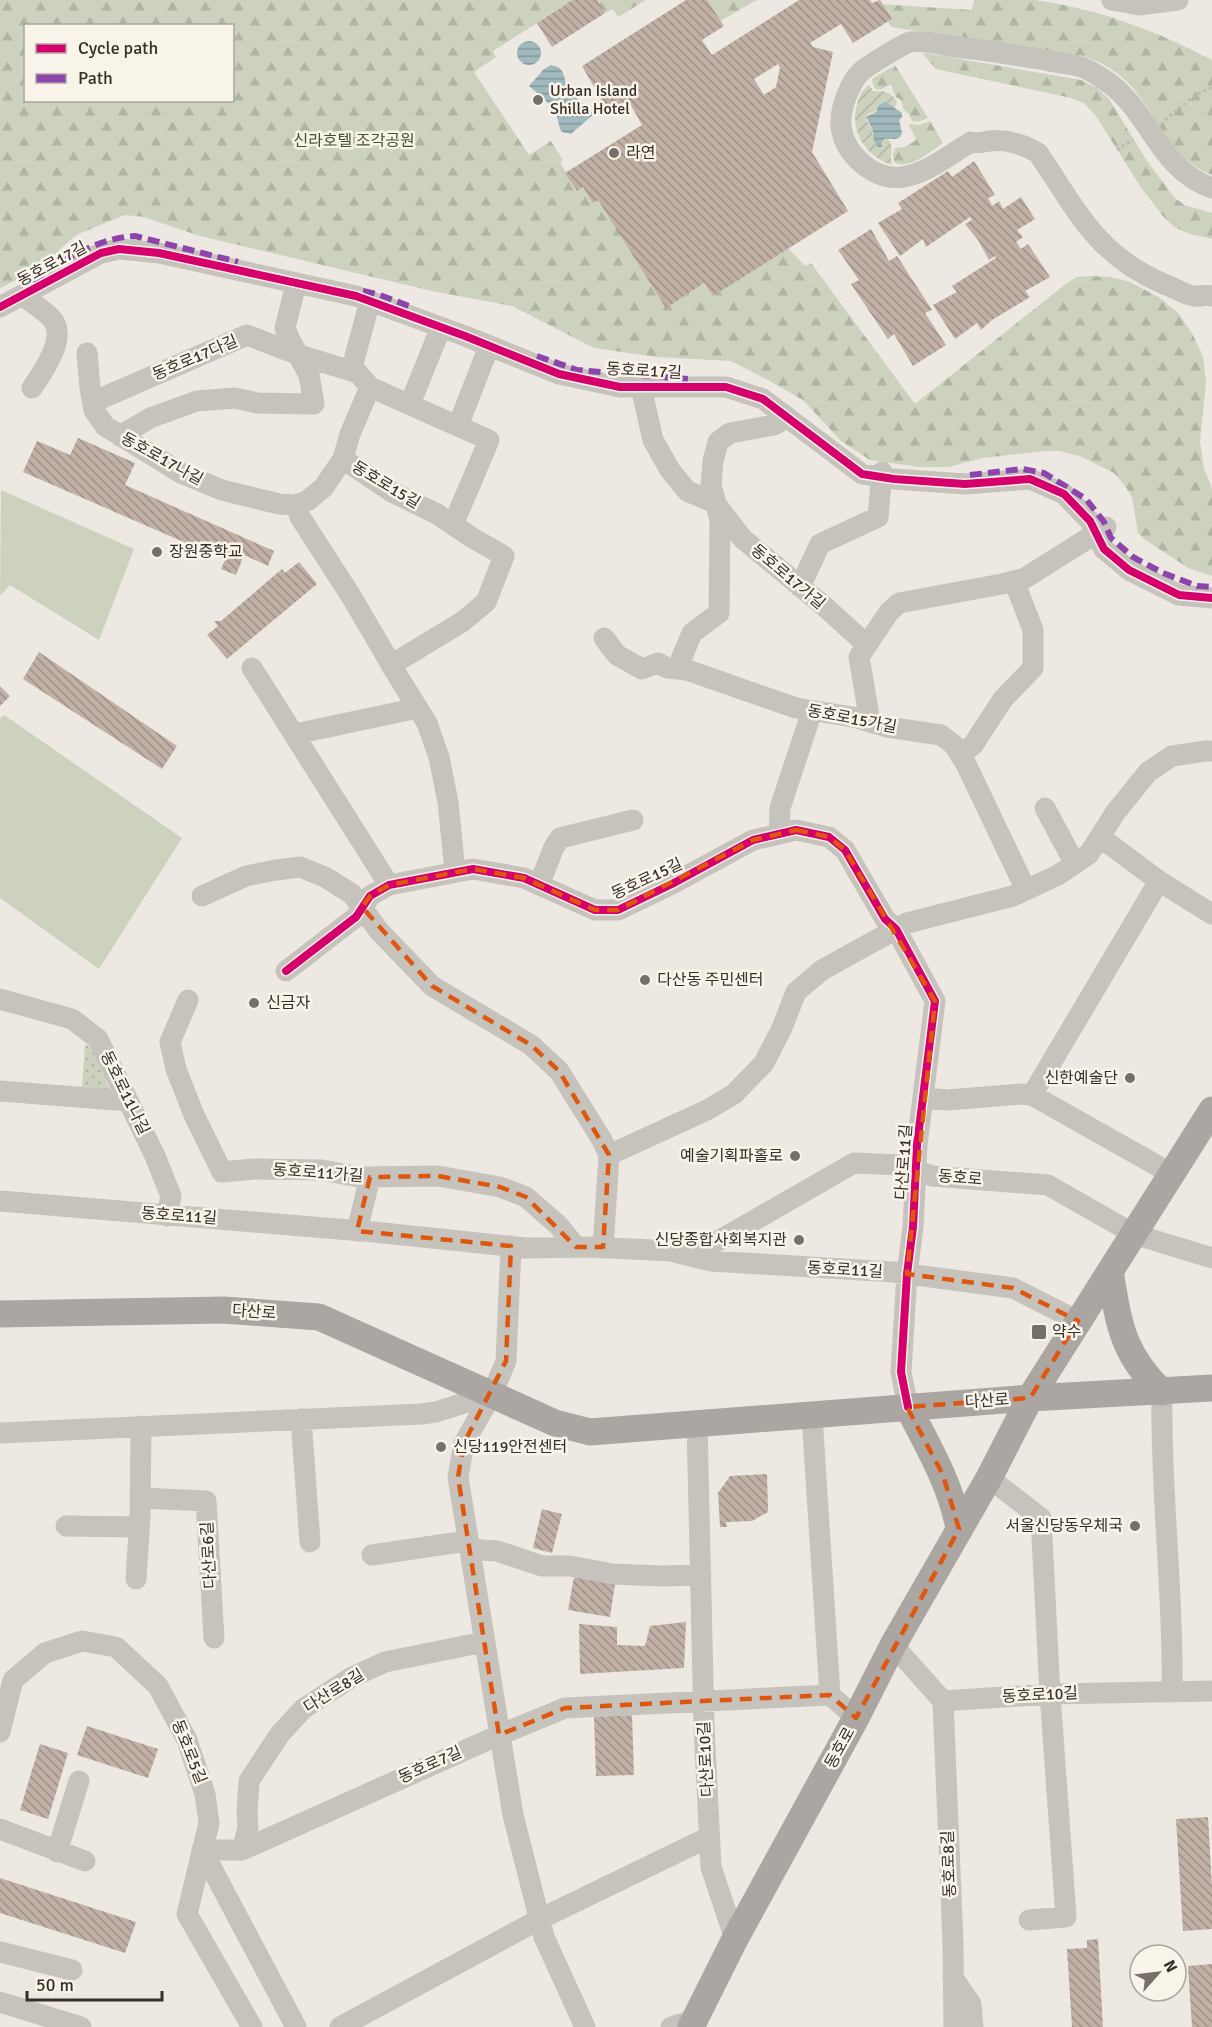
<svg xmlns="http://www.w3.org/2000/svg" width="1212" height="2027" font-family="Signika,'Noto Sans KR',sans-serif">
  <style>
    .grass { fill: #ccd2bd }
    .forest { fill: url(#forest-firs); fill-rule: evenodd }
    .park { fill: url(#park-dots) }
    .garden { fill: url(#garden-furrows) }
    .water { fill: url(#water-rules) }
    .building { fill: url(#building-back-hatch); fill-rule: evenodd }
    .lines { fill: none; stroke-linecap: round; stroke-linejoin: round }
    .path { stroke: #bfbab4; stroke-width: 3; stroke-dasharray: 3 3; stroke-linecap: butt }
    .minor { stroke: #c6c2bc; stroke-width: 21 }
    .major { stroke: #aba6a1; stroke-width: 27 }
    .quiet { stroke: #8e44ad; stroke-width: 6; stroke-dasharray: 12 6; stroke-linecap: butt }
    .cycleway-casing { stroke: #f9f4ea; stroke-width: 11 }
    .cycleway { stroke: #d6006c; stroke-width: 8 }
    .marked { fill: none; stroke: #df570e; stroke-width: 4.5; stroke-dasharray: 12 8; stroke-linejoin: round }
    .poi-dot { fill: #77706a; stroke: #f9f4ea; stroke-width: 2 }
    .labels { text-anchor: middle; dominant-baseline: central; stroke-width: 5; stroke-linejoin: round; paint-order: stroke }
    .poi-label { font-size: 16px; fill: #372f2a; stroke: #f9f4ea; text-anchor: start }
    .park-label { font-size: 16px; fill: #42542f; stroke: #f9f4ea }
    .street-label { font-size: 16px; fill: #372f2a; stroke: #f9f4ea }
  </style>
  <defs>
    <pattern id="forest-firs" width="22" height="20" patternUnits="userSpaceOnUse" patternTransform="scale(1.5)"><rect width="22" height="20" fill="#ccd2bd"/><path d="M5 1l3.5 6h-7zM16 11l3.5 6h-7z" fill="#b0b5a3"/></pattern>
    <pattern id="park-dots" width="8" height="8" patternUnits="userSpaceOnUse" patternTransform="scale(1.5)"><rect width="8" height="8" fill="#ccd2bd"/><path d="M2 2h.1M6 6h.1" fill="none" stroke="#b0b5a3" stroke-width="1.8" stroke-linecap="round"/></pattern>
    <pattern id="garden-furrows" width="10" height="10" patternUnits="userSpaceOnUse" patternTransform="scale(1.5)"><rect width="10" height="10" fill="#ccd2bd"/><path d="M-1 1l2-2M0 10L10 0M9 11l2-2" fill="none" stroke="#b0b5a3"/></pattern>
    <pattern id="water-rules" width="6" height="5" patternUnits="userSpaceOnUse" patternTransform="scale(1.5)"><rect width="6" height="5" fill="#a0b9bd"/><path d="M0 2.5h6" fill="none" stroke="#83979a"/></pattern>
    <pattern id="building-back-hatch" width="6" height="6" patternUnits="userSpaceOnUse" patternTransform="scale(1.5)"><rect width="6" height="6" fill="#c0b0a5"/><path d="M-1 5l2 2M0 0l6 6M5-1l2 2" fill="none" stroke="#9d9087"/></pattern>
  </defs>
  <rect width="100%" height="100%" fill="#ede9e2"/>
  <path class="grass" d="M1 490 134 549 99 640 10 585 0 596Z
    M4 715 182 838 99 969 0 898V719Z"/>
  <path class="forest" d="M0 0H573L493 51 496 57 474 72 529 155 551 141 563 160 560 162 576 191 583 187 598 200 666 307 704 283 713 296 788 248 670 154 768 92 788 248 805 266 811 263 915 404 1067 283 1077 277 1090 276 1110 277 1130 282 1160 298 1179 314 1193 335 1203 357 1206 382 1200 442 1204 468 1212 489V576L1190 569 1144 539 1138 533 1132 497 1125 486 1114 473 1082 457 1060 451H1046L982 458 949 467H920L870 460 841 441 803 400 768 380 731 361 657 357 594 348 512 306 432 291 200 236 144 217 125 215 76 235 38 269 0 288ZM26 26H232V100H26Z
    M597 0H646L618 17 613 9 605 13Z
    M707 0H757L720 21Z
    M974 0C993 0 1014 0 1034 0 1096 8 1157 31 1212 60V175C1168 157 1161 121 1133 88 1119 72 1102 62 1083 56L891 27 878 4 972 10Z
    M925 53 1081 80 1097 88 1109 99 1147 161 1174 197 1184 205 1212 213V239L1190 234 1174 227 1162 215 1140 186 1096 116 1084 103 1071 98 936 69 923 54Z
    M895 65 928 118 918 122 912 121 909 114 904 110 901 100 896 97 891 85C885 86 874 98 872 79Z
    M930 121 943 143C931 151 909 171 894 162L893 154 895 148 904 147 915 141 916 138 909 126 910 124 919 125Z"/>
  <path class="park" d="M85 1044 93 1049 110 1090 82 1087Z"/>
  <path class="garden" d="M869 85 873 91C884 91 891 91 897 102L894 109 888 103 878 107V110L867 115 866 120 872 128V134L883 145 882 142 884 139H888C895 147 889 155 892 165 867 157 849 132 857 105 859 97 861 91 869 85Z"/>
  <path class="water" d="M517 53a12 12 0 1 1 24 0a12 12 0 1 1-24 0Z
    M551 65C568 68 562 80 569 91L594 114 571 134 562 132 560 129 555 109 529 86 544 69Z
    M885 102C888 103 899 111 902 113V117L899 120 902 133C899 142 892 138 884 139L882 142V147H878L874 141 872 128 866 117 876 112 879 105Z"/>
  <path class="building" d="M573 0H597L605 13 552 47 537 23Z
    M686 0H707L724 26 702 40 712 55 799 0H870L872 3 880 0 892 19 853 43 841 24 810 43 813 47 833 52 812 152 848 211 713 296 704 283 666 308 598 200 593 203 583 187 577 191 565 173 642 125 628 100 606 113 603 111 601 106 603 102 582 66ZM778 64 780 68 776 87 764 95 754 79Z
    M974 161 995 195 988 198 992 206 999 201 1003 209 1021 197 1035 219 1017 230 1023 237 1016 242 1021 249 1028 244 1050 277 1025 291 1030 297 992 320 981 330 977 323 955 339 933 305 957 292 952 286 996 258 995 256 989 260 978 240 965 224 972 220 970 217 926 247 923 239 900 256 878 223 902 209 898 203 948 171 952 177Z
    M871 229 889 261 897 256 932 310 925 313 946 345 913 366 894 334 888 339 851 284 859 280 838 250Z
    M78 438 135 463 125 485 274 551 268 566 244 555 236 575 221 569 225 560 23 472 37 441 70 455Z
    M299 562 317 584 227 659 207 635 218 626 214 621H221L282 569 285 573Z
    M39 652 177 746 162 769 23 679Z
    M0 686 10 696 0 706Z
    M767 1474 768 1512 752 1521 726 1522 727 1527H720L718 1493 730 1476Z
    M542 1509 562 1514 552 1553 533 1548Z
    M574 1577 615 1584 610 1617 568 1610Z
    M686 1622 684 1668 580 1674 579 1624 617 1627V1645L645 1646 650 1626Z
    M632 1715 634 1775 596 1776 594 1717Z
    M87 1726 158 1749 148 1778 77 1755Z
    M40 1744 68 1753 48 1819 20 1810Z
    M1208 1817 1212 1888V1929L1183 1931 1176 1819Z
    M0 1878 136 1922 125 1953 0 1913Z
    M1098 1939 1103 2027H1072L1067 1949 1087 1948V1940Z
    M1212 1964V2027H1192L1188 1966Z"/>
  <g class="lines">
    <path class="path" d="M1165 120 1194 96 1212 87
      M1117 150 1133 139"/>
    <path class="minor" d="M1112 0 1139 5 1178 0
      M1212 188C1159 169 1151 114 1109 83 1100 77 1091 70 1081 67 1070 63 1057 63 1045 60 1015 55 986 50 955 47 942 45 924 40 910 42 903 44 869 65 863 70 857 75 853 81 850 88 844 100 840 114 841 127 845 155 874 181 903 177 928 173 949 155 971 142 978 144 982 142 990 141 1008 139 1023 144 1038 153 1077 210 1096 255 1164 284 1173 287 1185 295 1194 296 1201 297 1204 294 1212 296
      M22 295C32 303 44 310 52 319 68 337 43 372 32 388
      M0 307 101 253 119 249 159 253 356 296 465 336 559 374 620 387H726L763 399 862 474 894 479 965 484 1030 479 1064 494 1090 521 1104 549 1129 570 1179 595 1212 598
      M87 353 90 388 94 410 105 426 181 473 222 490 279 504 296 505 307 501 323 488 343 459 350 434 370 387
      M351 371 370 301
      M641 387 653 440 670 470 687 491 715 503 743 539 824 606 867 645
      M93 402 247 335 299 355 358 373 370 387 489 440 453 525
      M410 404 441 327
      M458 426 489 346
      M120 436 150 418 197 401 235 398 257 403 314 404 309 375 289 338 285 328 296 284
      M343 459 392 492 437 514 471 537 504 556 486 602 462 622 391 665
      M296 505 300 517 351 596 399 678 427 723 439 757 448 802 455 872
      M800 587 820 544 878 517 882 472
      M604 638 617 655 642 669 658 663 667 668 687 670 796 708 853 717 887 727 941 735 954 745 966 764 1026 890
      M252 668 389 885
      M677 669 692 633 719 613 720 520 711 485 713 461 718 442 730 433 774 425 787 417
      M870 722 859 657 889 612 899 603 1002 584 1025 578 1106 527
      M295 734 418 708
      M960 755 973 745 1003 699 1033 668V630L1014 581
      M1045 808 1075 864
      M779 834 780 808 812 711
      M1100 837 1159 881 1212 914
      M539 885 554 847 560 838 633 820
      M202 896 246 876 276 870 300 867 325 877 352 894 379 931 432 986 531 1045 559 1071 602 1140 609 1155 603 1248
      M286 971 356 917 370 896 389 885 473 869 524 878 595 910H618L672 884 753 840 796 830 829 837 845 850 885 919 896 929 935 1001 917 1145 913 1227 907 1274 901 1372 908 1407
      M0 999 72 1019 98 1039 155 1156 171 1196 167 1216
      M188 1000 170 1042 176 1069 194 1115 222 1172 254 1169 322 1170 359 1177 438 1176 500 1187 526 1197 558 1225 576 1247
      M0 1091 128 1101
      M1032 1095 1159 881
      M923 1098 948 1100 1022 1094 1032 1095 1172 1174
      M609 1155 707 1110 734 1094 764 1063 782 1028 796 992 822 970 907 923 1013 896 1058 875 1089 854 1115 813 1148 772 1172 756 1206 751H1212
      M0 1201 374 1232 526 1248 592 1247 671 1251 711 1261 893 1272 1013 1288 1078 1321
      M357 1231 370 1177
      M511 1246 506 1361 492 1394 464 1443 458 1477 513 1815 544 1937 585 2027
      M692 1256 854 1163 903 1165 932 1176 1048 1185 1134 1234 1212 1258
      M1162 1392C1160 1492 1174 1592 1172 1692
      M812 1416 830 1695
      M301 1419 310 1542
      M697 1424 704 1726 711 1867 735 1939
      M0 1433 422 1414 436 1412 492 1394
      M989 1478 1041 1518 1050 1694 1066 1917 1029 1920
      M141 1498 206 1501 214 1638
      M66 1526 139 1527
      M372 1555 460 1542 480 1550 497 1551 542 1566H570L613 1574 661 1576 701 1575
      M136 1579 140 1517 141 1426
      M893 1645 943 1701 1050 1694 1212 1691
      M943 1701 953 1943 954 2027
      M0 1732 13 1680 45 1653 82 1641 116 1647 158 1686 187 1740 205 1794 209 1823 187 1914 252 2027
      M0 1829 85 1861
      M202 1850H242L499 1735 565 1708 830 1695 856 1718
      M202 1850 296 2027
      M242 1850 248 1828 247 1812 249 1781 280 1734 303 1709 352 1677 385 1662 484 1642
      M57 1852 79 1781
      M0 1952 72 1970
      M953 1978 971 2004 973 2027
      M0 2002 81 2027
      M340 2027 540 1919 709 1837
      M671 2027 694 2020"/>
    <path class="major" d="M1110 1271C1119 1325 1122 1353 1162 1392
      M0 1314 224 1310 319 1317 555 1423 590 1432 1030 1398 1212 1388
      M908 1407C928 1447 951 1484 959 1529
      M691 2027 735 1939 856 1718 893 1645 989 1478 1030 1398 1212 1110"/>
    <path class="quiet" d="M33 281C64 260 97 238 135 236L238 262
      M363 291 380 295 409 306
      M537 356 577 370 688 379
      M970 475 1022 469 1044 473 1086 499 1104 522 1111 538 1133 557 1163 573 1197 586 1212 587"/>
    <defs>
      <path id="cycleway" d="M0 307 101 253 119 249 159 253 356 296 465 336 559 374 620 387H726L763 399 862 474 894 479 965 484 1030 479 1064 494 1090 521 1104 549 1129 570 1179 595 1212 598
        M286 971 356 917 370 896 389 885 473 869 524 878 595 910H618L672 884 753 840 796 830 829 837 845 850 885 919 896 929 935 1001 917 1145 913 1227 907 1274 901 1372 908 1407"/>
    </defs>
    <use href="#cycleway" class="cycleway-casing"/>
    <use href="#cycleway" class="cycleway"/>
  </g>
  <path class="marked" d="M796 830 829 837 845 850 935 1001 907 1274 1013 1288 1078 1321 1030 1398 907 1407 943 1475 959 1529 856 1718 830 1695 703 1701 565 1708 499 1735 458 1477 464 1443 506 1361 511 1246 357 1231 370 1177 438 1176 500 1187 526 1197 576 1247H603L609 1155 559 1071 531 1045 432 986 362 907 370 896 389 885 473 869 524 878 595 910H618L753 840Z"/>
  <g class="poi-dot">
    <circle cx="538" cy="100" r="6"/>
    <circle cx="614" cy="153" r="6"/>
    <circle cx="157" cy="552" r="6"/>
    <circle cx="645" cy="980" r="6"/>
    <circle cx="254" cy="1003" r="6"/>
    <circle cx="1130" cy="1078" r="6"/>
    <circle cx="795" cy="1156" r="6"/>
    <circle cx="799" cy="1240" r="6"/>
    <rect x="1031" y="1324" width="16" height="16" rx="3"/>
    <circle cx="441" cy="1447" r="6"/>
    <circle cx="1135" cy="1526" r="6"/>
  </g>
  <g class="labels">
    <g class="poi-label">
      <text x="550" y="91">Urban Island<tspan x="550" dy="18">Shilla Hotel</tspan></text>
      <text x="626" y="153">라연</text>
      <text x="169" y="552">장원중학교</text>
      <text x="657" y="980">다산동 주민센터</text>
      <text x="266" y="1003">신금자</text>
      <text x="1118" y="1078" text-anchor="end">신한예술단</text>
      <text x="783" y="1156" text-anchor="end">예술기획파홀로</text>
      <text x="787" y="1240" text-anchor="end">신당종합사회복지관</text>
      <text x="1052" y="1332">약수</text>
      <text x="453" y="1447">신당119안전센터</text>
      <text x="1123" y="1526" text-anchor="end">서울신당동우체국</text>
    </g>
    <g class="park-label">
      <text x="354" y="141">신라호텔 조각공원</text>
    </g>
    <g class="street-label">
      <text transform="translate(52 264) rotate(-28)">동호로17길</text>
      <text transform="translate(195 358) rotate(-23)">동호로17다길</text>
      <text transform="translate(644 371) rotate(3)">동호로17길</text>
      <text transform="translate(162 459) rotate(29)">동호로17나길</text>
      <text transform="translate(386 485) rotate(31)">동호로15길</text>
      <text transform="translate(788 577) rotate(40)">동호로17가길</text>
      <text transform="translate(852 719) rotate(11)">동호로15가길</text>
      <text transform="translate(647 879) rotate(-25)">동호로15길</text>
      <text transform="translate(125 1093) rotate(64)">동호로11나길</text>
      <text transform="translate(904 1162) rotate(-86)">다산로11길</text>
      <text transform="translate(318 1173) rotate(4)">동호로11가길</text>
      <text transform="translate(960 1178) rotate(5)">동호로</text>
      <text transform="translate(179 1216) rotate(4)">동호로11길</text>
      <text transform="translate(845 1270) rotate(3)">동호로11길</text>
      <text transform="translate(254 1312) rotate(4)">다산로</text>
      <text transform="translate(987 1401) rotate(-4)">다산로</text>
      <text transform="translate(209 1555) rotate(-93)">다산로6길</text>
      <text transform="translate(334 1691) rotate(-32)">다산로8길</text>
      <text transform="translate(1040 1695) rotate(-3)">동호로10길</text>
      <text transform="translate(840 1748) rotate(-61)">동호로</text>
      <text transform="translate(189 1752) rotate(68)">동호로5길</text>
      <text transform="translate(706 1759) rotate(-93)">다산로10길</text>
      <text transform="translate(430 1765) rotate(-24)">동호로7길</text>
      <text transform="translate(949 1864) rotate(-92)">동호로8길</text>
    </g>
  </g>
  <rect x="24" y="24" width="210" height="78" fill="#f9f4ea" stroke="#aba59d" stroke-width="1.5"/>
  <rect x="36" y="44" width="30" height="9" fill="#d6006c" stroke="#aba59d" stroke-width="1.5"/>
  <text x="78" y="54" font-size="18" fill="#372f2a">Cycle path</text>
  <rect x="36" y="74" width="30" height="9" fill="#8e44ad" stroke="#aba59d" stroke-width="1.5"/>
  <text x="78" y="84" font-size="18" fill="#372f2a">Path</text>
  <g transform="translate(1158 1973) rotate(62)"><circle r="28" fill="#f9f4ea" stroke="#aba59d" stroke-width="1.5"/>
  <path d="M0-4.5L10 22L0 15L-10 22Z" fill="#77706a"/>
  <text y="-9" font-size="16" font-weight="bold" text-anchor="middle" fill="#372f2a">N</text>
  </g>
  <path d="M27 1991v9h135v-9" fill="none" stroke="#372f2a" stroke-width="3"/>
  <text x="36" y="1991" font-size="18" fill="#372f2a" stroke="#f9f4ea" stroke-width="4.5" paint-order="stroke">50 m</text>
</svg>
